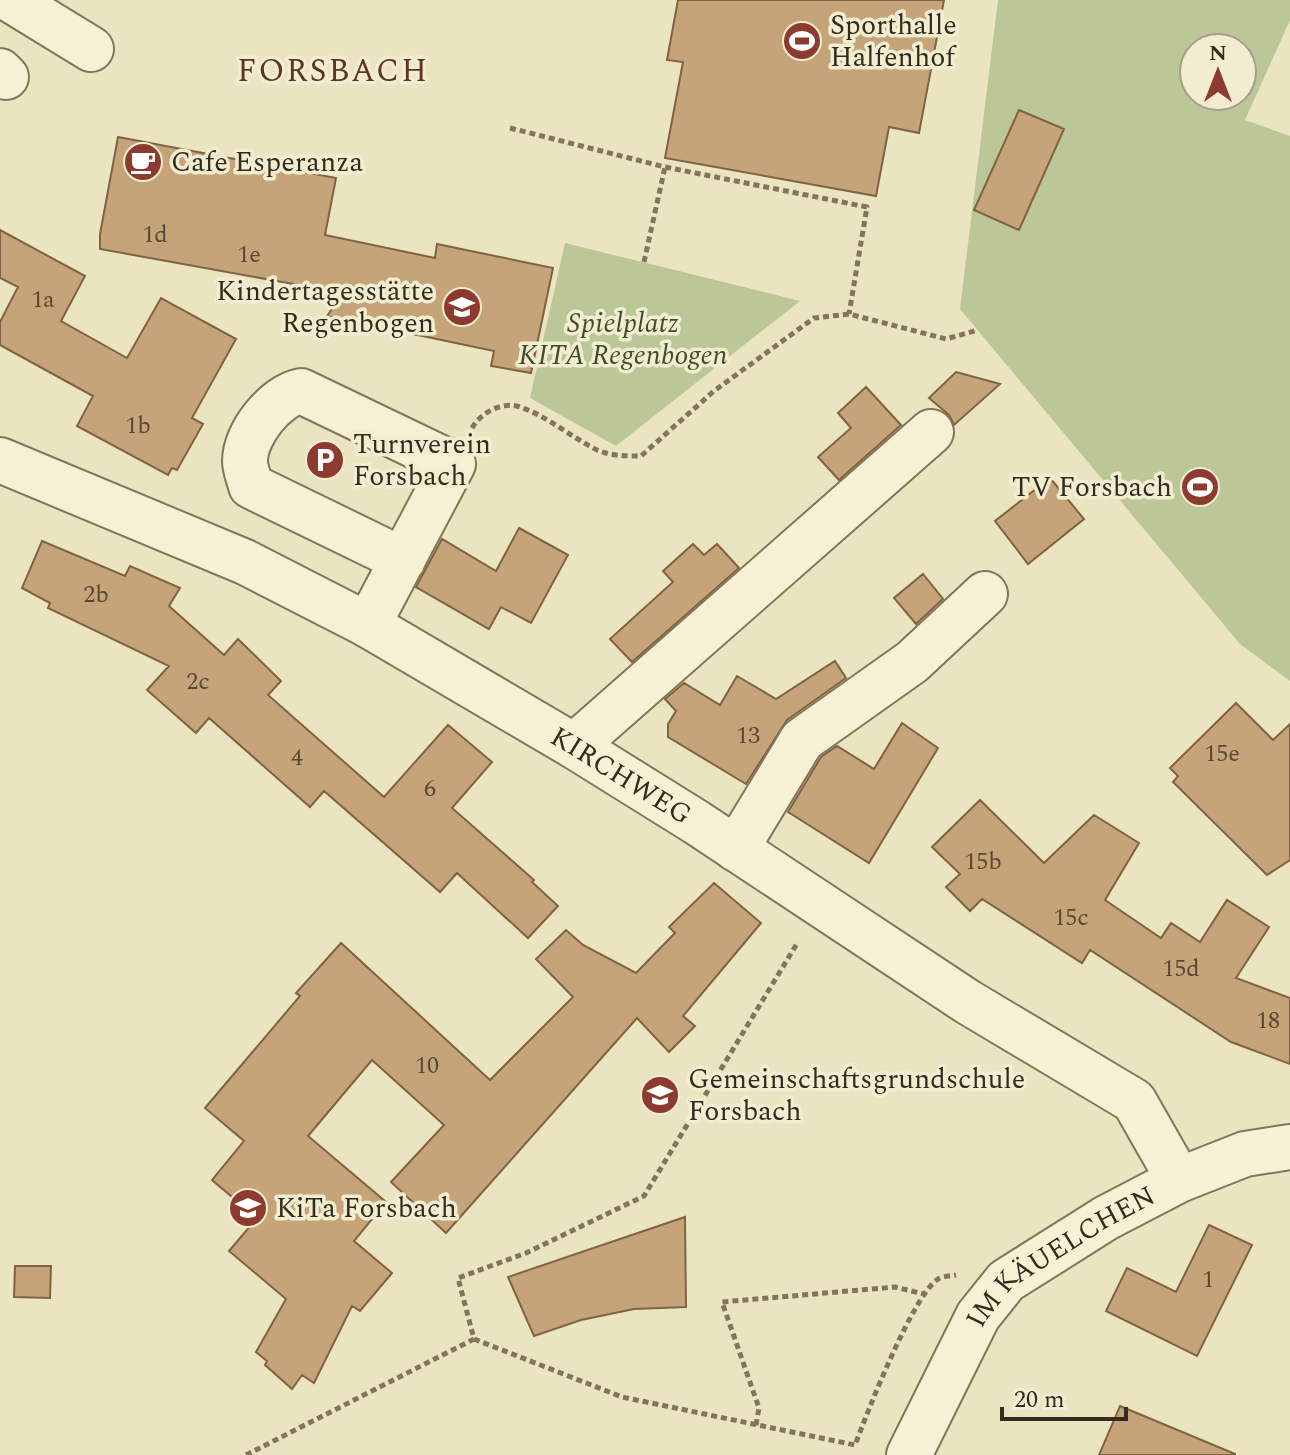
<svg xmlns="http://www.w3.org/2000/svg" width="1290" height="1455" font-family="Spectral,serif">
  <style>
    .green { fill: #bbc796; fill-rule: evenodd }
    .building { fill: #c6a47a; stroke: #806342; stroke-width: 2 }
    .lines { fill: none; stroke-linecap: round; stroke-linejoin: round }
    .minor-casing { stroke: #83755a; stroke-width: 48 }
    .path { stroke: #83755a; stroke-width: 5; stroke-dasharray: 6 4; stroke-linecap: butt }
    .minor { stroke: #f6f1d4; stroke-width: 44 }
    .labels { text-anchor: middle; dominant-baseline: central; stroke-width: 7; stroke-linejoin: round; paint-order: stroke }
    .number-label { font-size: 24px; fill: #584934 }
    .poi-label { font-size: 28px; fill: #332b1d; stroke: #f2edd0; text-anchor: start }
    .park-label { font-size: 28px; font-style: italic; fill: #3e4e25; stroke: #f2edd0 }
    .street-label { font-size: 28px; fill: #332b1d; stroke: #f2edd0 }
    .quarter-label { font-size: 32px; letter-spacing: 2px; fill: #5d3520; stroke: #f2edd0 }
  </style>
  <rect width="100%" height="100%" fill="#eae4c1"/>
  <path class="green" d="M998 0H1290V20L1245 120 1290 136V681L1240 644 960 309ZM1194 48H1242V96H1194Z
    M565 243 800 301 616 446 530 398Z"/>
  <path class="building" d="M678 0H944L919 133 889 127 876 196 665 158 683 62 667 60Z
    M1019 110 1064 129 1019 230 974 210Z
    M118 137 336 178 325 235 435 258 437 244 553 268 531 373 491 366 494 351 327 316 343 293 100 249V234Z
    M0 230 85 276 61 321 127 358 161 298 236 339 192 418 203 424 177 470 172 468 168 475 77 426 93 396 0 345V322L18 287 0 278Z
    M956 372 1000 384 954 425 949 415 929 398Z
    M866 387 901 425 839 480 818 457 851 428 838 413Z
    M1050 478 1084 519 1028 564 995 521Z
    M519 528 568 555 531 623 501 607 489 629 416 587 442 539 496 571Z
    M42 541 125 576 130 566 180 588 169 606 224 655 238 639 281 681 268 695 384 797 448 725 492 762 452 808 534 880 532 882 558 906 528 938 457 873 440 892 324 791 310 807 209 718 196 733 147 690 169 666 48 608 50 603 22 588Z
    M693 544 704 555 717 544 739 568 632 662 610 639 673 582 663 571Z
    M923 574 943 599 916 624 894 598Z
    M835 661 846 678 787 720 746 784 668 737V724L676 711 665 699 684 683 720 705 737 676 776 699Z
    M1236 703 1273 740 1290 724V860L1267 875 1173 782 1178 776 1170 768Z
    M902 723 938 748 869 863 788 812 821 757 837 746 874 769Z
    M980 800 1044 863 1094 815 1139 843 1105 900 1161 938 1171 923 1200 942 1227 900 1269 927 1236 978 1290 998V1064L1231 1042 1090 950 1082 963 982 899 970 911 946 887 960 874 932 847Z
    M714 883 761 923 683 1016 695 1026 669 1052 637 1018 446 1233 391 1182 444 1125 372 1060 308 1136 386 1202 354 1241 392 1273 360 1311 352 1306 314 1383 302 1375 292 1389 265 1365 267 1361 256 1352 286 1299 229 1251 257 1218 212 1180 244 1141 205 1108 300 996 296 993 341 943 490 1080 573 997 536 959 566 930 583 945 636 973 675 933 669 927Z
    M685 1217 686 1307 634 1309 581 1320 534 1336 508 1277Z
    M1209 1225 1252 1245 1197 1356 1106 1311 1127 1268 1176 1292Z
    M15 1266H51L50 1298 14 1297Z
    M1120 1406 1235 1454V1455H1099Z"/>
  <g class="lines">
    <defs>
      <g id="minor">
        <path d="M11 0 91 49"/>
        <path d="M0 71 6 77"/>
        <path id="s1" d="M0 460 245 562 368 625 574 746 696 822 968 1002 1134 1101 1179 1180"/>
        <path d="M368 625 453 464 301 391C275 396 245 434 245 461 245 469 249 478 251 486L403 560"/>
        <path d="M574 746 931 432"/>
        <path d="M736 849 802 740 912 662 985 594"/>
        <path id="s2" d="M909 1455 978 1316 1006 1281 1106 1218 1179 1180 1245 1154 1290 1147"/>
      </g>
    </defs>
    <use href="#minor" class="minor-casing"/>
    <path class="path" d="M510 128 665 167 867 207 849 314
      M644 262 665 167
      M472 428C481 412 503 401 520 407 547 416 571 437 597 450 611 456 626 456 641 456L714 391 814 318 849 314 946 339 978 330
      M474 1339 622 1397 855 1445C867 1413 913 1295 938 1279 943 1276 951 1276 956 1275
      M756 1425 759 1408 722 1302 895 1287 924 1294
      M246 1455 474 1339 458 1278 526 1253 644 1196 798 942"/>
    <use href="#minor" class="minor"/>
  </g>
  <defs>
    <symbol id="stadium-disc" viewBox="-11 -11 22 22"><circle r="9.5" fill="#8d3b2f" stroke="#f2edd0"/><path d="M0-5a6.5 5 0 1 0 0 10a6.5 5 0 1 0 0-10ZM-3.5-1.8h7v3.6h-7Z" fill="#fff"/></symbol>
    <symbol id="cafe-disc" viewBox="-11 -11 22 22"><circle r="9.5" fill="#8d3b2f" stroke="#f2edd0"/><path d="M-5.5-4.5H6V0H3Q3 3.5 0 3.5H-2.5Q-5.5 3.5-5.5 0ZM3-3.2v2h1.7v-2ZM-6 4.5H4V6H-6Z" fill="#fff"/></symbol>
    <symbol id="school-disc" viewBox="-11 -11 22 22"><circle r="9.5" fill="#8d3b2f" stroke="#f2edd0"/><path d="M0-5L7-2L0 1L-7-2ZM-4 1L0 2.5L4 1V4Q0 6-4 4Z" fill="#fff"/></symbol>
    <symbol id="parking-disc" viewBox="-11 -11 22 22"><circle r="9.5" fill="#8d3b2f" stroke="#f2edd0"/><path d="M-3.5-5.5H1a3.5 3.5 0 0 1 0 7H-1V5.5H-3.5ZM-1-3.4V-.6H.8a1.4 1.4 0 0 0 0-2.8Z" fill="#fff"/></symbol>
  </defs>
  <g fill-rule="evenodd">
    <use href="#stadium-disc" x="780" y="19" width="44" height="44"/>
    <use href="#cafe-disc" x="121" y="140" width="44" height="44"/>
    <use href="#school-disc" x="440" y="285" width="44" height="44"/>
    <use href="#parking-disc" x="303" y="438" width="44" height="44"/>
    <use href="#stadium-disc" x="1178" y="465" width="44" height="44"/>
    <use href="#school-disc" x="638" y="1073" width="44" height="44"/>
    <use href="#school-disc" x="226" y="1186" width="44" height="44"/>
  </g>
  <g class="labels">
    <g class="number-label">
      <text x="155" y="235">1d</text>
      <text x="249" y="255">1e</text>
      <text x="43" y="300">1a</text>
      <text x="138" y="426">1b</text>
      <text x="96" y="595">2b</text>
      <text x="198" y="682">2c</text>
      <text x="748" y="736">13</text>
      <text x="1222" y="754">15e</text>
      <text x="297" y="758">4</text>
      <text x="430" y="789">6</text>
      <text x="983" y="862">15b</text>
      <text x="1071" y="918">15c</text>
      <text x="1181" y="969">15d</text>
      <text x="1268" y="1021">18</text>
      <text x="427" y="1066">10</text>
      <text x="1208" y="1280">1</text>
    </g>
    <g class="poi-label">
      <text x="830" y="25">Sporthalle<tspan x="830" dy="32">Halfenhof</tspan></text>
      <text x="171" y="162">Cafe Esperanza</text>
      <text x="434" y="291" text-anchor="end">Kindertagesstätte<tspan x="434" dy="32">Regenbogen</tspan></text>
      <text x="353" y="444">Turnverein<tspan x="353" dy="32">Forsbach</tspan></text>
      <text x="1172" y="487" text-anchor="end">TV Forsbach</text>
      <text x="688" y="1079">Gemeinschaftsgrundschule<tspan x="688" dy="32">Forsbach</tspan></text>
      <text x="276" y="1208">KiTa Forsbach</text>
    </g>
    <g class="park-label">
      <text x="623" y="323">Spielplatz<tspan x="623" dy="32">KITA Regenbogen</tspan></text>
    </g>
    <g class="street-label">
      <text stroke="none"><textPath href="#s1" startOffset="698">KIRCHWEG</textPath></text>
      <text stroke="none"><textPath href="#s2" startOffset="258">IM KÄUELCHEN</textPath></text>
    </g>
    <g class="quarter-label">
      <text x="333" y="71">FORSBACH</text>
    </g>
  </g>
  <g transform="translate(1218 72)"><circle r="38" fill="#f2edd0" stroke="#a69f88" stroke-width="2"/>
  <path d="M0-6L14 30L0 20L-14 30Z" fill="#8d3b2f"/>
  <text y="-12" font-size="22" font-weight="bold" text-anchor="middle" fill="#332b1d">N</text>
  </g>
  <path d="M1002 1407v12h124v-12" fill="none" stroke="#332b1d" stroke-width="4"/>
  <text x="1014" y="1407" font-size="24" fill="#332b1d" stroke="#f2edd0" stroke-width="6" paint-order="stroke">20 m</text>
</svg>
